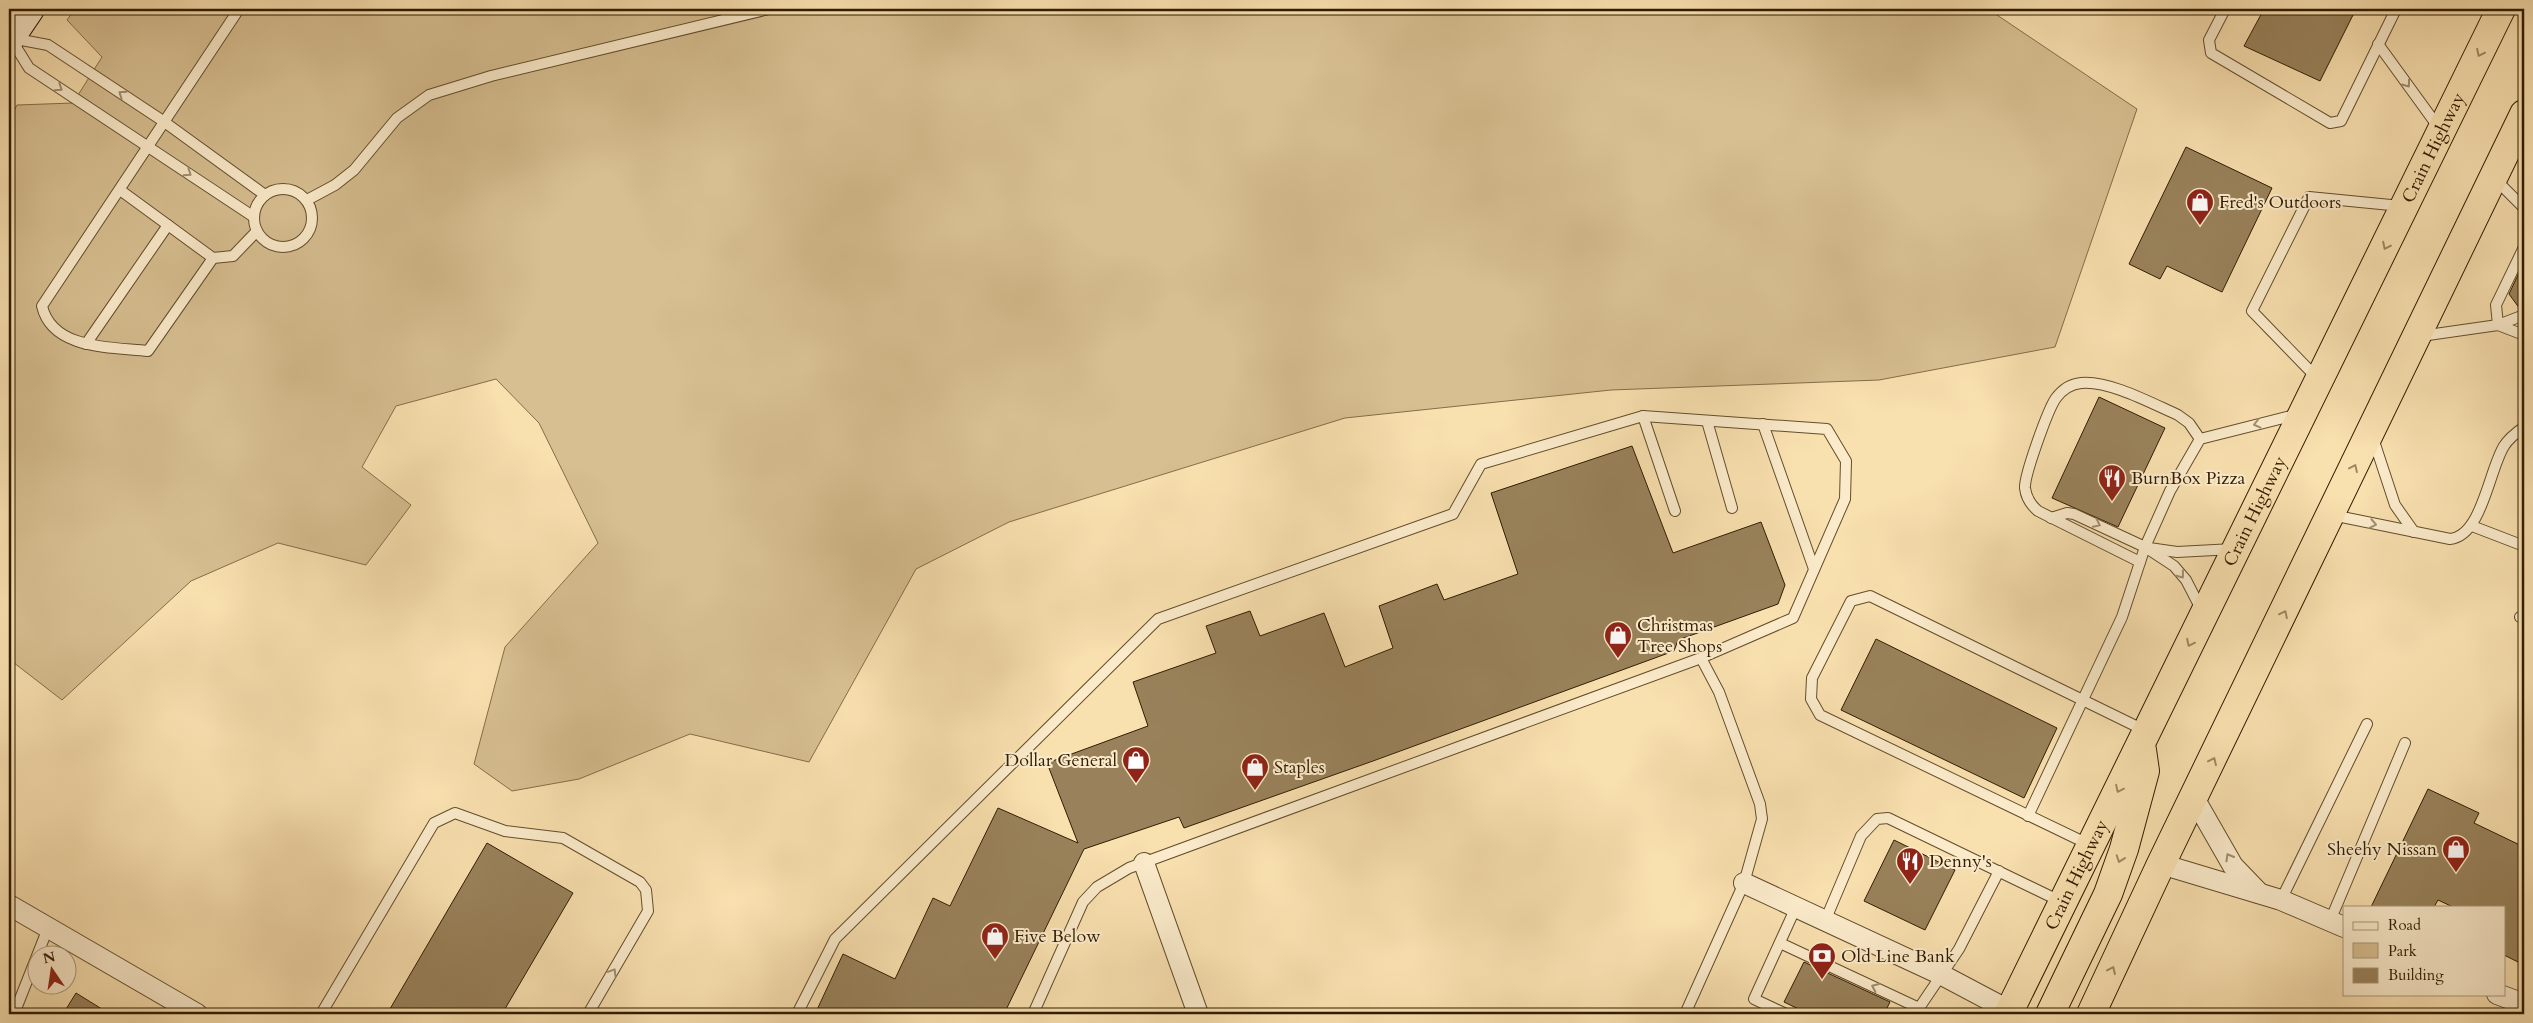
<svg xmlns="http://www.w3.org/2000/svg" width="2533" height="1023" viewBox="0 0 2533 1023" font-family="Cardo,serif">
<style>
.green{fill:#d7bf91;stroke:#846e48}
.building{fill:#99825b;stroke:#311c00}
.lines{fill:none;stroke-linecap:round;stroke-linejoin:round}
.service-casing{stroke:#634d2c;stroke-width:12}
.minor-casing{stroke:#634d2c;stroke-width:22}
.secondary-casing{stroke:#311c00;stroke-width:30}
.trunk-casing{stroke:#311c00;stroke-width:30}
.service{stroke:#fbebcb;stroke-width:10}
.minor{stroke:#fbebcb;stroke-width:20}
.secondary{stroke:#fbebcb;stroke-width:28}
.trunk{stroke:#f9e0af;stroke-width:28}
.oneway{stroke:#9f8860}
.oneway2{stroke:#a08e70}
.labels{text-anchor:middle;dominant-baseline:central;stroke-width:4;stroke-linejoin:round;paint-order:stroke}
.street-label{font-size:18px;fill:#311c00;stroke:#fbebcb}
.poi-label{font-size:18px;fill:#311c00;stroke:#fbebcb;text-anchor:start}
</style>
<rect width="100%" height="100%" fill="#f9e0af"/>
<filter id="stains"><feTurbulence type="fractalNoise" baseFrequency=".004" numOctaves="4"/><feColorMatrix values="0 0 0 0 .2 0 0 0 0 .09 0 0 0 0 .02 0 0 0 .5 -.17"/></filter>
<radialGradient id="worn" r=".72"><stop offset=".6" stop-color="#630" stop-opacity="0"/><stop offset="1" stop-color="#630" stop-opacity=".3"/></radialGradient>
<polygon class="green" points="75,9 1988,9 2137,109 2055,347 1879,380 1611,390 1345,418 1009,522 916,569 809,762 690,734 579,779 512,791 474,764 505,647 598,543 539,423 496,379 396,406 362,467 411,505 366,565 278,543 191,581 62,700 9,659 9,121 17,105 73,103 102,57 67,20"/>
<g class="building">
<polygon points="2264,9 2356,9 2320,81 2244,46"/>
<polygon points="2186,147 2272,188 2222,292 2167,266 2160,279 2129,264"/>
<polygon points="2524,262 2524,308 2520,309 2509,294"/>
<polygon points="2099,397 2165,428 2118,527 2052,498"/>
<polygon points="1632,446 1673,553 1761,522 1785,585 1778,604 1678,640 1674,651 1373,761 1184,828 1179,817 1084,849 1004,1014 815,1014 843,954 895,979 933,898 950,906 998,808 1078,843 1047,763 1148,726 1133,682 1216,653 1206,626 1250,611 1260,636 1324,613 1345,667 1393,648 1379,606 1437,584 1444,600 1518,574 1491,493"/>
<polygon points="1876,639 2057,728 2024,798 1841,710"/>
<polygon points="2428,789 2479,813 2474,823 2524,847 2524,965 2504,955 2504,907 2453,907 2438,900 2434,907 2371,907"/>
<polygon points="1894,840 1955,870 1925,930 1864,901"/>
<polygon points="487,843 573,893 502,1014 387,1014"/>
<polygon points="1804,962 1890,1002 1884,1014 1809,1014 1784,1002"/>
<polygon points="76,993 110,1014 63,1014"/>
</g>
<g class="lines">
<g class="service-casing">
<g id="service">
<polyline points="2225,9 2209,40 2211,53 2330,123 2341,121 2396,9"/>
<polyline points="11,38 48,45 163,121 265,195"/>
<polyline points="11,39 29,68 254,217"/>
<polyline points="2378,44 2439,128"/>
<polyline points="2495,179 2524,208"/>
<circle cx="283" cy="218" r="29"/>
<path d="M120 190 213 258 148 351C112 347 52 350 42 306L239 9"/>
<polyline points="307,200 335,185 354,170 397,118 429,95 491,76 769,9"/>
<polyline points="2524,247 2496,305 2498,325 2524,335"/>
<polyline points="213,258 233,256 257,231"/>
<polyline points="2421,336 2498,325 2524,315"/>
<polyline points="86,344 168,225"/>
<polyline points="2317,378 2252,311 2309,197 2401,206"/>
<polyline points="1643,416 1675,511"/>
<polyline points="1707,421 1732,508"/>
<polyline points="1763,424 1814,569"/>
<polyline points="2373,438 2395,505 2414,532"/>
<path d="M2332 515 2450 539C2482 536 2489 470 2504 446 2509 438 2517 432 2524 427"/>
<polyline points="2051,518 2067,513 2074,514 2145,547 2174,566 2186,580 2202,611"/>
<polyline points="2472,526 2524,546"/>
<polyline points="2149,548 2177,552 2234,549"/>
<path d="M2140 562 2038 511C2031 505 2026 497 2025 488 2024 476 2048 409 2056 398 2062 390 2071 384 2081 383 2109 380 2153 404 2178 415L2189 423 2200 439"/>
<polyline points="2520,617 2524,619"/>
<polyline points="2028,816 2122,617 2145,547 2170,491 2200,439 2299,414"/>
<polyline points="2090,845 1820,715 1811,699 1812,678 1851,601 1870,596 2146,731"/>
<polyline points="2281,900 2367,724"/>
<polyline points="1825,921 1861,836 1877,819 1888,818 2062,902"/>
<polyline points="2330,921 2405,743"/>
<polyline points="1780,943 1919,1008"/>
<polyline points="14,1014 48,928"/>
<polyline points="321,1014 434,823 455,813 505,831 563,838 640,882 646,890 648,911 588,1014"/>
<polyline points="797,1014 835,939 1158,619 1453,514 1481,464 1643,416 1827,429 1846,461 1845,499 1793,618 1701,658"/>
<polyline points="1033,1014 1083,902 1097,887 1129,868 1701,658 1719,692 1760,804 1762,819 1744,883 1685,1014"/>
<polyline points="1786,1014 1754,999 1796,907"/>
<polyline points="1915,1014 1959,949 1999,871"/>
</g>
</g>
<g class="minor-casing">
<g id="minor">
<polyline points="2194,798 2233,866 2259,893"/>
<polyline points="1144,863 1198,1014"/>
<polyline points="2161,864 2281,900 2344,927"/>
<polyline points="1744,883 1942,975 2010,1011"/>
<polyline points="9,905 197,1014"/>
<polyline points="2497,994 2524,1004"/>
</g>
</g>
<g class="secondary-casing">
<polyline id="secondary" points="9,40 30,9"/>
</g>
<g class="trunk-casing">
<g id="trunk">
<path id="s1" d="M2008 1014 2501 9"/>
<polyline points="2050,1014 2108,894 2124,849 2145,771 2142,750"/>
<polyline points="2091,1014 2161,864 2524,114"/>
</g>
</g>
<use href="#service" class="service"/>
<use href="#minor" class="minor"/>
<use href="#secondary" class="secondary"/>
<use href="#trunk" class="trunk"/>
</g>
<defs><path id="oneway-chevron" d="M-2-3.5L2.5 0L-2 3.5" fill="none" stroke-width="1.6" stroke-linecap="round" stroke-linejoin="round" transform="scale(1.25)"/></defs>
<g class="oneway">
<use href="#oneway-chevron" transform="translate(2480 53) rotate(116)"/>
<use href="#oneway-chevron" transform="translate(2386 246) rotate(116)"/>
<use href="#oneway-chevron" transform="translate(2354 468) rotate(-65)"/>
<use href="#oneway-chevron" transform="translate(2284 614) rotate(-64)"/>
<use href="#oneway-chevron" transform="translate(2190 643) rotate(116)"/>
<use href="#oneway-chevron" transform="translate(2213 761) rotate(-65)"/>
<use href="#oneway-chevron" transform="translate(2119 789) rotate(116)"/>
<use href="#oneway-chevron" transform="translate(2120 859) rotate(109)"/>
<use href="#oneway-chevron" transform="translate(2112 970) rotate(-65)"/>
</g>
<g class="oneway2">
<use href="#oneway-chevron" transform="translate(2407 84) rotate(54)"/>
<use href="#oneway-chevron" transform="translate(59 88) rotate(34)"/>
<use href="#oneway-chevron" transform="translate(122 94) rotate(-146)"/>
<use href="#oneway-chevron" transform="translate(188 173) rotate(34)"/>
<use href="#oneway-chevron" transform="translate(2257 424) rotate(166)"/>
<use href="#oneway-chevron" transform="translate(2097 524) rotate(26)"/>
<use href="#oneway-chevron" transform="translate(2373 524) rotate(11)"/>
<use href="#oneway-chevron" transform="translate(2181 575) rotate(52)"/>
<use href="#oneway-chevron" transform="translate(2229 857) rotate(-120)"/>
<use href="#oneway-chevron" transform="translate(613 972) rotate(-59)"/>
<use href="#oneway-chevron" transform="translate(1875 987) rotate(-155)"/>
</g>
<defs>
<g id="shop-pin" transform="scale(1.4375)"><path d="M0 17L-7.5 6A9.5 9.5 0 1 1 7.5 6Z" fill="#8f2418" stroke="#fbebcb"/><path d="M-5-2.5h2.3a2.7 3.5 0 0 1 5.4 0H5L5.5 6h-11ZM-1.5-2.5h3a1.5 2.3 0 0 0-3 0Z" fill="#fff"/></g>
<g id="restaurant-pin" transform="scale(1.4375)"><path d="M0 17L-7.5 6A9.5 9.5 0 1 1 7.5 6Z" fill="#8f2418" stroke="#fbebcb"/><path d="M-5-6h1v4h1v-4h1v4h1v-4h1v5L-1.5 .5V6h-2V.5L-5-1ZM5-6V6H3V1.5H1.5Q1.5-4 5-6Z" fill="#fff"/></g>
<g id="bank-pin" transform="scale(1.4375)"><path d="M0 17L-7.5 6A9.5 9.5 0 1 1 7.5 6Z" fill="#8f2418" stroke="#fbebcb"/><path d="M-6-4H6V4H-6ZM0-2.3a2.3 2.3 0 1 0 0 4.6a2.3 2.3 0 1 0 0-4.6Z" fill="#fff"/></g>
</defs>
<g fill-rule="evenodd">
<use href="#shop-pin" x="2200" y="202"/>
<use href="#restaurant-pin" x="2112" y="478"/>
<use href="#shop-pin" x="1618" y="635"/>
<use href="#shop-pin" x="1136" y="760"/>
<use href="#shop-pin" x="1255" y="767"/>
<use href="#shop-pin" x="2456" y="849"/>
<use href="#restaurant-pin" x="1910" y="861"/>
<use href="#shop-pin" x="995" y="936"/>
<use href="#bank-pin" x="1822" y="956"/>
</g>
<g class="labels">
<g class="street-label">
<text stroke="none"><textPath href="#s1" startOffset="965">Crain Highway</textPath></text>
<text stroke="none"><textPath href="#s1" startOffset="560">Crain Highway</textPath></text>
<text stroke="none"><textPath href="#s1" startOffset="155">Crain Highway</textPath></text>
</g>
<g class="poi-label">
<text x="2219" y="202">Fred's Outdoors</text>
<text x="2131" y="478">BurnBox Pizza</text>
<text x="1637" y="625">Christmas<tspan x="1637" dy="21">Tree Shops</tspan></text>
<text x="1117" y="760" text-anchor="end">Dollar General</text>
<text x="1274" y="767">Staples</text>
<text x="2437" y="849" text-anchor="end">Sheehy Nissan</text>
<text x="1929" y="861">Denny's</text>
<text x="1014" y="936">Five Below</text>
<text x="1841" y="956">Old Line Bank</text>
</g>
</g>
<rect width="2533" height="1023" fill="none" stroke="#f9e0af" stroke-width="30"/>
<rect x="10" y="10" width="2513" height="1003" fill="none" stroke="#311c00" stroke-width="2.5"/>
<rect x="15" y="15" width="2503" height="993" fill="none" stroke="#311c00"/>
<rect x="2343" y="906" width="162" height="90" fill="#fbebcb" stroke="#aa987a"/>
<rect x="2353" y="922" width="25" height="8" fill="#fbebcb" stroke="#aa987a"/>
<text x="2388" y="930" font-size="15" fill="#311c00">Road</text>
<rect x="2353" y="943" width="25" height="15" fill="#d7bf91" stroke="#aa987a"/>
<text x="2388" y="956" font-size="15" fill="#311c00">Park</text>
<rect x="2353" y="968" width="25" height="15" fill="#99825b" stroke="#aa987a"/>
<text x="2388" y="980" font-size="15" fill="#311c00">Building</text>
<g transform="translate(52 970) rotate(347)"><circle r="24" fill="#fbebcb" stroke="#aa987a"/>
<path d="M0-4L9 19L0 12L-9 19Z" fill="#8f2418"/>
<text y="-8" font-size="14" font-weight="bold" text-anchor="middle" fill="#311c00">N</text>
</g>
<rect width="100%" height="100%" filter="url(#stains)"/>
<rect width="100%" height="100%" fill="url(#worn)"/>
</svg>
